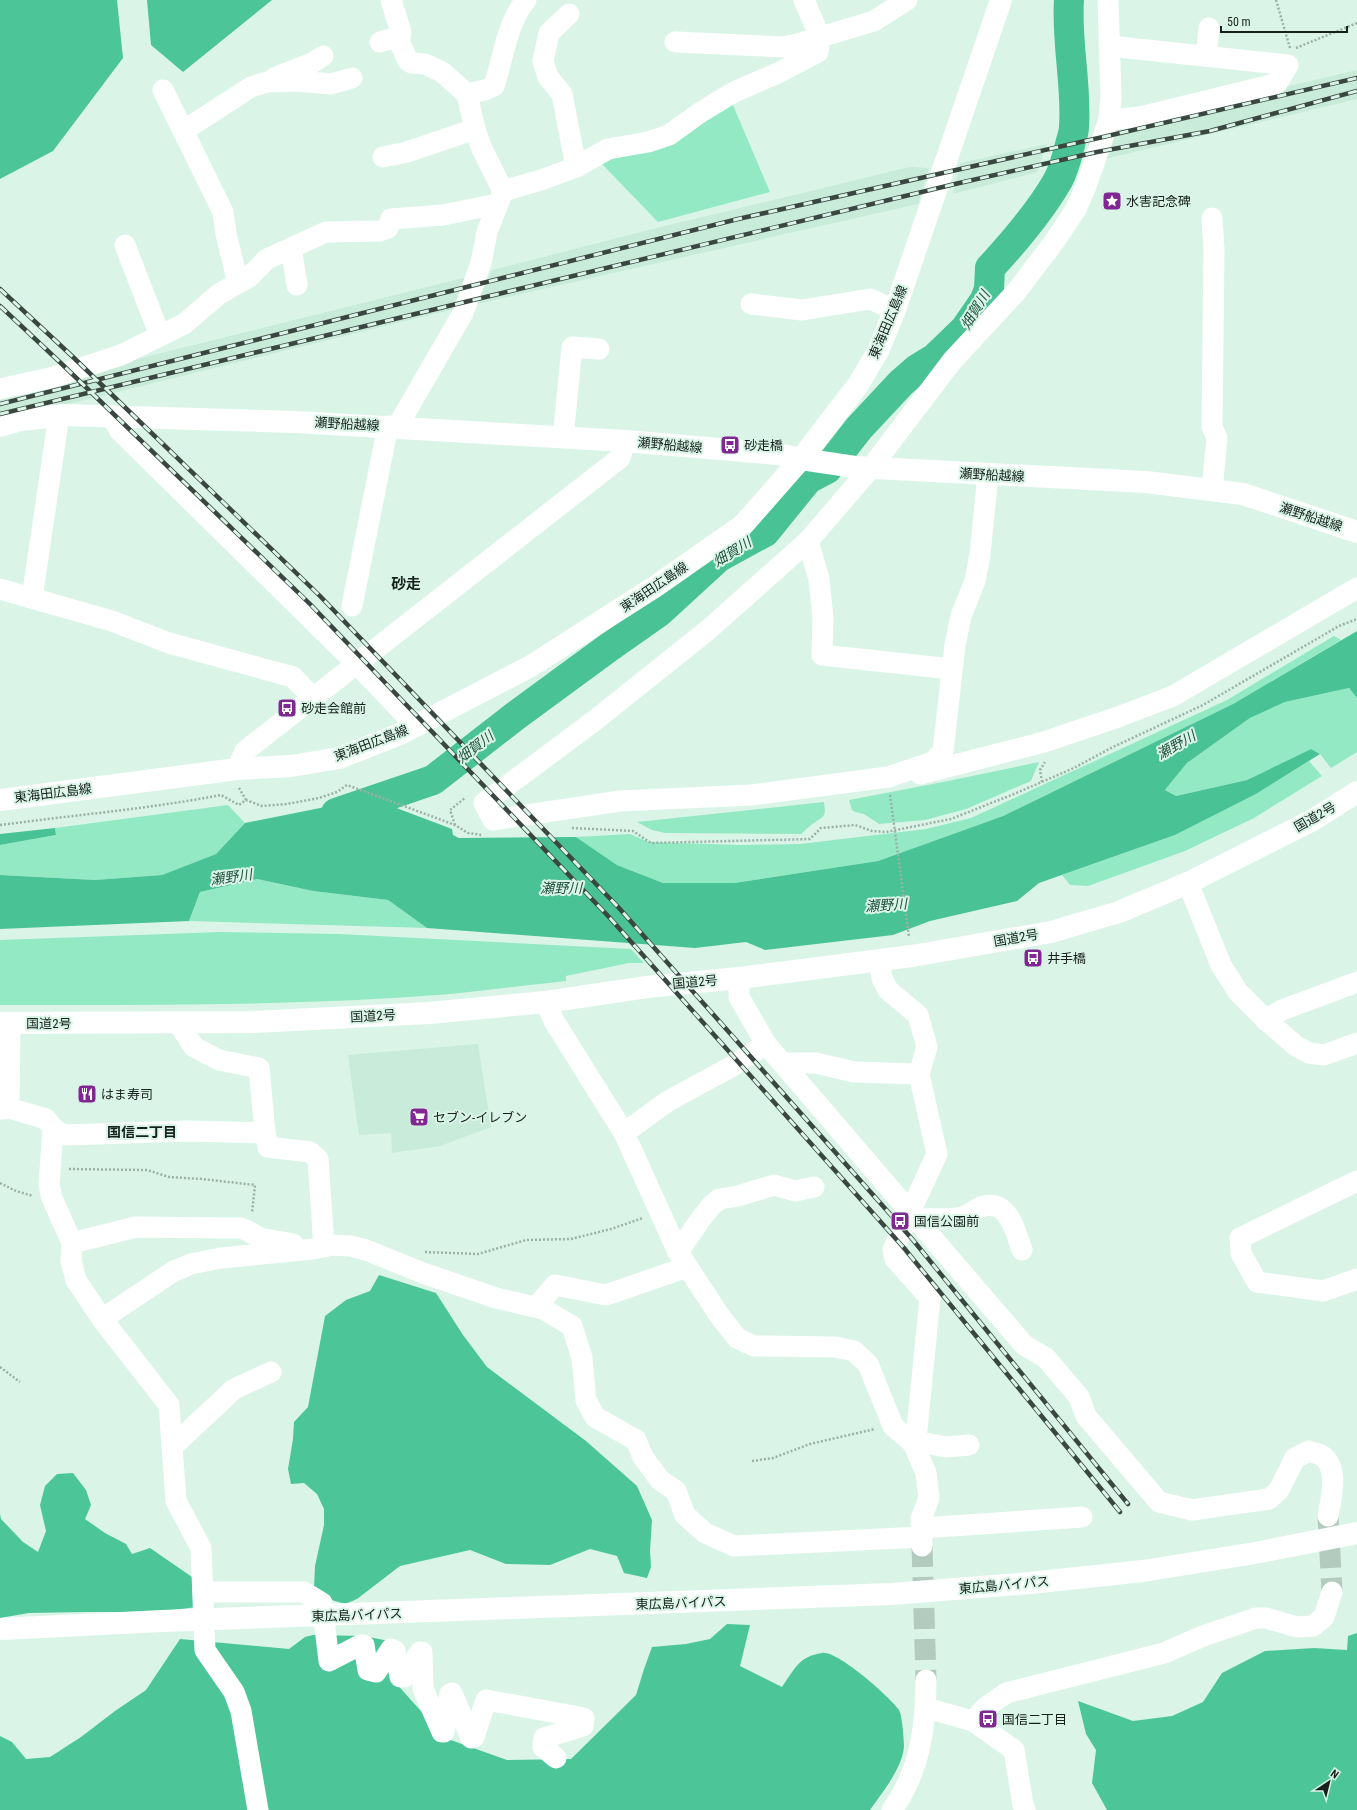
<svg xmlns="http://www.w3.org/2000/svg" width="1357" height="1810" viewBox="0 0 1357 1810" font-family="'Roboto Condensed','Noto Sans JP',sans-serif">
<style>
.built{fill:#c8ebda}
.green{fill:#94e9c5}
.forest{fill:#4cc699}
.water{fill:#49c396}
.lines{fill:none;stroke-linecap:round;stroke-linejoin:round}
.river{stroke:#49c396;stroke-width:30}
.minor-tunnel{stroke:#b3cabf;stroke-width:21;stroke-dasharray:21 10;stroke-linecap:butt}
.path{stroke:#9bb1a6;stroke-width:2.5;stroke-dasharray:2 2;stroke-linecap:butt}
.minor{stroke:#fff;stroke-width:21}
.major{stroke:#fff;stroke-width:22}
.highway{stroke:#fff;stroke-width:22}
.rail-casing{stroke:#3a4741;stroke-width:4.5}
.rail{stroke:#daf5e8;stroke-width:3;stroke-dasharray:9;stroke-linecap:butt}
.labels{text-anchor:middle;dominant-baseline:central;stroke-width:4;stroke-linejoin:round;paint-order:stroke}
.poi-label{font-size:13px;fill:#16201c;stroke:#daf5e8;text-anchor:start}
.street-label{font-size:13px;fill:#16201c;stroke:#daf5e8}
.water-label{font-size:14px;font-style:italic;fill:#20513e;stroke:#daf5e8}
.neighbourhood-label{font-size:14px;font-weight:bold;fill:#16201c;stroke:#daf5e8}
.quarter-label{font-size:15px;font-weight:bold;fill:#16201c;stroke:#daf5e8}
</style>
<rect width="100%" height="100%" fill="#daf5e8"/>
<g class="built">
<polygon points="1357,70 1357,99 1088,163 1097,131"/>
<polygon points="1047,144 1037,172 953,194 960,163"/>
<polygon points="910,167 929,168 918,204 477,304 492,270 665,226"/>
<polygon points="471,276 458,308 0,421 0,393"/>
<polygon points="478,1044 491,1127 440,1146 392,1153 391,1133 359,1135 348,1055"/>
</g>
<g class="green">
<polygon points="733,105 770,192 658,222 601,163 627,154 719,108"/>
<polygon points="1334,636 1341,640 1233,704 1003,816 878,861 734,883 663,883 617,865 576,837 630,834 649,842 741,845 800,844 926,829 971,818 1227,700"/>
<polygon points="1349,688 1357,698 1357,752 1331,768 1320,754 1311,749 1247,780 1176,796 1165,790 1187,763 1250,718 1285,702"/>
<polygon points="1309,761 1322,776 1254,818 1185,851 1088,886 1070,885 1062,875 1175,835 1256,794"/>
<polygon points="1039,762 1031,781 966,809 925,820 879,824 864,814 855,812 852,810 849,800 948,781"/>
<path d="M824 802C826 817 825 815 814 823 809 826 805 831 801 834L665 833 652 830 637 822Z"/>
<polygon points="228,805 245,823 216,854 162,875 95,880 0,875 0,845 56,835 55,828"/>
<polygon points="257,879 313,891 388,900 427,928 189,921 200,892"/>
<path d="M220 932 339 934 631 949 644 963H629L566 976V981C528 985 490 990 451 994 301 1006 150 1005 0 1005V940Z"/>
</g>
<g class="forest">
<polygon points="0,0 117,0 123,58 53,151 0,179"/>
<polygon points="147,0 272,0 183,72 151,45"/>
<polygon points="379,1275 436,1293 463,1335 487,1367 586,1441 637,1486 652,1520 650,1551 651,1567 647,1578 624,1573 617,1556 590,1549 550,1565 506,1564 470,1550 400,1566 357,1599 345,1604 325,1598 314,1588 315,1566 324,1525 324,1509 317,1494 304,1483 291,1484 288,1469 293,1439 294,1422 308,1407 325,1316 346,1300 370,1291"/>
<polygon points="73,1473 86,1490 91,1505 85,1519 105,1533 126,1544 132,1554 150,1548 192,1577 197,1607 157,1612 86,1612 29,1613 0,1618 0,1514 1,1519 23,1542 38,1552 46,1531 40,1505 45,1486 57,1474"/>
<path d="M727 1624 750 1625 740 1666 782 1687C794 1670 799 1656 822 1653 837 1650 890 1697 899 1710 902 1714 904 1740 904 1746 903 1767 882 1793 870 1810H0V1736L12 1742 26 1759 50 1757 81 1737 115 1711 146 1690 180 1639 289 1649 305 1637 313 1635 364 1636 389 1641 394 1681 445 1738 507 1760 571 1759 636 1695 644 1669 652 1647 686 1644 710 1639Z"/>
<polygon points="1357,1633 1357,1810 1107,1810 1092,1783 1096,1750 1086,1734 1078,1701 1133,1721 1172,1716 1203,1702 1222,1673 1265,1651 1314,1648 1347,1650 1348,1636"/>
</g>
<g class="water">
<polygon points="1357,631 1357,698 1349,688 1285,702 1250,718 1187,763 1165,790 1176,796 1247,780 1311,749 1320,754 1256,794 1175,835 1039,883 1017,901 930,921 893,935 765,950 746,942 695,948 427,928 388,900 313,891 257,879 200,892 189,921 0,929 0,875 95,880 162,875 216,854 245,823 370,798 452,829 453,835 459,838 576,837 617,865 663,883 734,883 878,861 1003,816 1233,704"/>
<polygon points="55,828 56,835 0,845 0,834"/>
</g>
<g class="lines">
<path class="river" d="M336 813 433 780 514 717 608 648 659 612 719 557 765 532 808 479 827 469 859 428 901 383 917 369 935 358 965 329 985 300 989 289 990 268C1014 242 1039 213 1057 182 1063 172 1067 157 1070 145 1071 139 1074 133 1074 127 1077 85 1066 42 1069 0"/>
<g class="minor-tunnel">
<polyline points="1328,1516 1332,1592"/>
<polyline points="922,1546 926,1680"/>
</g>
<g class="path">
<polyline points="1276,0 1290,48"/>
<polyline points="1296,48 1357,23"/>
<polyline points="1042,782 1040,770 1045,762"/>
<polyline points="239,788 246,800"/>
<polyline points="890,795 909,937"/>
<path d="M0 825C74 815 148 809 221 795L239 805 246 800 262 806 287 804 319 798 337 792 347 785 455 825 468 833 482 835"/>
<polyline points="455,825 450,810 465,798"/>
<polyline points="572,828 633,831 651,843 810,839 821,828 855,825 872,831 886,832 951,819 1014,794 1074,768 1111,748 1203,705 1339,626 1357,619"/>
<polyline points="69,1169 147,1170 169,1177 202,1179 255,1185 252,1213"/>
<polyline points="0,1183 16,1191 33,1196"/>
<polyline points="425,1252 478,1254 526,1240 571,1239 611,1229 643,1218"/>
<polyline points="0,1367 20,1382"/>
<polyline points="752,1461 773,1458 810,1444 875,1429"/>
</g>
<g class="minor">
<polyline points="391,0 401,32 399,41 408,61 412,63 425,64 442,72 467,94 475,129 482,149 503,191"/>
<polyline points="569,14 549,33 543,61 548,77 562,94 576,167"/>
<polyline points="380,42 400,36"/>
<polyline points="675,42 784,47 797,44 874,21 907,0"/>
<polyline points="1206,56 1209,28"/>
<polyline points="274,78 312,63 323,56"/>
<polyline points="163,90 223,212 226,234 238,283"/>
<path d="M467 94 485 90 494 86C504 56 506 25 526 0"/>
<polyline points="1109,120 1140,117 1275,84 1278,82 1288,65 1109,46"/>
<polyline points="183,131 251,87 267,82 297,81 331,84 352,78"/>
<polyline points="383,157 407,152 475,129"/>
<polyline points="1212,218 1214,249 1212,427 1217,438 1212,490"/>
<polyline points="125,245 160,336"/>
<polyline points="291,248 297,285"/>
<polyline points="751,304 802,310 870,299 895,310"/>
<polyline points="0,389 54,377 121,355 184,324 219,294 249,277 267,259 326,232 380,231 388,228 391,219 443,215 497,204"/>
<polyline points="112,417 120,431 357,664 416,726"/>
<polyline points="397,427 463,313 481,263 487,232 503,191 541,180 576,167 608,149 648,142 669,135 701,112 734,92 780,72 818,52 820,37 804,0"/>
<polyline points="563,437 572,347 599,349"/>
<polyline points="988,474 980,554 975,581 961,616 955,645 943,751 933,762 888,777 751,795 620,801 493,820 484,803 594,721 708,630 808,541 870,469 952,361 1016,292 1054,242 1076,209 1086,186 1109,120 1111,97 1108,0"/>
<polyline points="808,541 819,579 823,619 822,655 951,669"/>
<polyline points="0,589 112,621 169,643 293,677 313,698"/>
<polyline points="32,598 57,429 54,415"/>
<polyline points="352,606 388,426"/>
<polyline points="237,769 245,751 620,458 625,441"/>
<polyline points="920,774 1044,742 1118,717 1173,696 1357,588"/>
<polyline points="1188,883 1221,965 1238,992 1266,1020 1296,1046 1309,1053 1324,1055 1357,1043"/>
<polyline points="879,961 882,978 888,990 918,1015 927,1047 919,1074 937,1154 910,1212 893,1250 895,1259 930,1298 917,1429 913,1443"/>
<path d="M739 978V997L766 1044 1024 1345 1046 1358 1079 1397 1086 1416 1159 1502 1192 1510 1269 1499 1279 1490 1295 1458 1309 1451C1312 1453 1317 1453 1321 1455 1340 1467 1331 1498 1328 1516"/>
<polyline points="546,1002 554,1021 624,1133 678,1252 719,1315 737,1338 754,1346 835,1347 854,1351 868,1364 893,1426 913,1443 926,1473 929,1498 921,1519 922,1546"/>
<polyline points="1266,1020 1282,1010 1357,982"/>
<polyline points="178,1023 194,1047 219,1060 259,1068 265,1133"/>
<polyline points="784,1063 816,1063 854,1072 919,1074"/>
<polyline points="9,1108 10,1023"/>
<polyline points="0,1109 9,1108 46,1119 53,1128 49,1185 52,1198 72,1243 71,1261 76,1280 102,1319 169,1405 176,1501 201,1548 205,1650 234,1692 241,1711 258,1810"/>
<polyline points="53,1128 64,1135 188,1131 265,1133 268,1147 310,1152 318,1159 324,1247"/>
<polyline points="624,1133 668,1101 731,1067 766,1044"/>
<polyline points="1357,1181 1240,1238 1241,1253 1257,1282 1323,1291 1357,1279"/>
<path d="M916 1219C927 1218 952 1220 962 1217 969 1215 976 1208 984 1206 1009 1200 1016 1233 1022 1250"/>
<polyline points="72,1243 136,1227 225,1228 241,1228 248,1231 260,1238 293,1244"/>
<polyline points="678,1252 700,1220 711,1206 719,1199 738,1196 774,1185 795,1191 814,1187"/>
<polyline points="536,1307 555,1285 606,1295 687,1267"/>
<polyline points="102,1319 174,1271 191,1264 221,1258 313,1249 331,1245 351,1246 366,1250 423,1273 496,1298 543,1309 572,1326 582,1358 586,1400 595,1417 636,1440 643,1457 660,1480 676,1491 685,1515 705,1533 734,1546 922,1537"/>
<polyline points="915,1441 946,1447 969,1445"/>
<polyline points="172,1447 234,1389 271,1372"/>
<polyline points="922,1528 1082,1517"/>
<polyline points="203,1592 304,1592 322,1603 329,1661 360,1645 364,1645 368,1670 376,1672 391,1649 395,1651 400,1677 404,1677 420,1652 422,1652 423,1689 442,1732 444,1732 450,1694 452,1693 471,1738 474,1737 486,1700 584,1718 583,1726 544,1738 543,1747 556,1758"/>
<polyline points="926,1708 973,1721 1014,1750 1023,1805 1025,1810"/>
<polyline points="973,1721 985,1708 1006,1693 1164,1653 1203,1636 1256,1618 1266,1618 1297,1627 1313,1626 1324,1617 1332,1592"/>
<path d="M892 1810C920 1771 926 1727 926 1680"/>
</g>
<g class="major">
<polyline points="0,426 21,420 64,415 296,422 625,441 778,454 801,459 855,467 1146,482 1243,494 1357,532"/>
<polyline points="0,800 237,769 291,766 339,758 400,734 531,666 656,586 743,525 801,459 858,385 878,351 895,310 1001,0"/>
</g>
<g class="highway">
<polyline points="0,1023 254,1022 429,1013 546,1002 647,987 739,978 912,956 1051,932 1119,912 1188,883 1313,820 1357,792"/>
<polyline points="0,1629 162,1621 891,1594 1030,1583 1143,1571 1255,1553 1357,1533"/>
</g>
<g class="rail-casing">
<g id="rail">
<polyline points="0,289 73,357 320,596 619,908 913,1240 1128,1504"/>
<polyline points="0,306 65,367 311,605 609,917 904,1248 1120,1512"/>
<polyline points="0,404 738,219 1103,137 1357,78"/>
<polyline points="0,414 955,184 1097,152 1210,131 1357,91"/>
</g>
</g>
<use href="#rail" class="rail"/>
</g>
<defs>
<g id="sight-square" transform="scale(1)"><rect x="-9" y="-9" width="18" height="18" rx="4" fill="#812794" stroke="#daf5e8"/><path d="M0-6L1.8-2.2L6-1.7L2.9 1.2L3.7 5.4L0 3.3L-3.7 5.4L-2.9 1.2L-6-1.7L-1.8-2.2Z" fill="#fff"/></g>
<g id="bus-square" transform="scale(1)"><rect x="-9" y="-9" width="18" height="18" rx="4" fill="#812794" stroke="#daf5e8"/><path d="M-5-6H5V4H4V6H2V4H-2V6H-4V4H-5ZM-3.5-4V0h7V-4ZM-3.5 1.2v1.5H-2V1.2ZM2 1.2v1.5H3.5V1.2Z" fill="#fff"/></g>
<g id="restaurant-square" transform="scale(1)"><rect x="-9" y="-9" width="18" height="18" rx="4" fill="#812794" stroke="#daf5e8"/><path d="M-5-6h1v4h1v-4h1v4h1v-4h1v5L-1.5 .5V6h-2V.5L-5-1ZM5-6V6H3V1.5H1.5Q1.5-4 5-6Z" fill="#fff"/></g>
<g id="supermarket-square" transform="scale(1)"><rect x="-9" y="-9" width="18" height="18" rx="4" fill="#812794" stroke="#daf5e8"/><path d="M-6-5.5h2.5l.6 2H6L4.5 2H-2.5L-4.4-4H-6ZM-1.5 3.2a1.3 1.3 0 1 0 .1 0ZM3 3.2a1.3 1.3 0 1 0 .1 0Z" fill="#fff"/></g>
</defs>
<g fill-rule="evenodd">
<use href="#sight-square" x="1112" y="201"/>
<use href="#bus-square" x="730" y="445"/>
<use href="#bus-square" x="287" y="708"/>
<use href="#bus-square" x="1033" y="958"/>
<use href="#restaurant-square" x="87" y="1094"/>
<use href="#supermarket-square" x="419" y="1117"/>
<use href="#bus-square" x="900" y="1221"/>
<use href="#bus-square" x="988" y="1719"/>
</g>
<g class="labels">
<g class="poi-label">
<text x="1126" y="201">水害記念碑</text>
<text x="744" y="445">砂走橋</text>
<text x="301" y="708">砂走会館前</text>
<text x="1047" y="958">井手橋</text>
<text x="101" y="1094">はま寿司</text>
<text x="433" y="1117">セブン-イレブン</text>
<text x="914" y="1221">国信公園前</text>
<text x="1002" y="1719">国信二丁目</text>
</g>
<g class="street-label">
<text transform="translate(888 322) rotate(-67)">東海田広島線</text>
<text transform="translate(347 424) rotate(3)">瀬野船越線</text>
<text transform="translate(670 445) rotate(5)">瀬野船越線</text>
<text transform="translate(992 475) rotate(3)">瀬野船越線</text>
<text transform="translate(1311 517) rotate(18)">瀬野船越線</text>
<text transform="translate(654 587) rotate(-34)">東海田広島線</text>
<text transform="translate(371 743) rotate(-21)">東海田広島線</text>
<text transform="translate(53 793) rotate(-7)">東海田広島線</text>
<text transform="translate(1315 817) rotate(-30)">国道2号</text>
<text transform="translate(1016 938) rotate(-10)">国道2号</text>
<text transform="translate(695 982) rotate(-5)">国道2号</text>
<text transform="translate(373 1016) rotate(-3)">国道2号</text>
<text x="49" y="1023">国道2号</text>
<text transform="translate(1004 1585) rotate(-5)">東広島バイパス</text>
<text transform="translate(681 1603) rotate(-2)">東広島バイパス</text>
<text transform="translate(357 1615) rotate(-2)">東広島バイパス</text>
</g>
<g class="water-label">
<text transform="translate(975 310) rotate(-59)">畑賀川</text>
<text transform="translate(732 552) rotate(-32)">畑賀川</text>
<text transform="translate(1176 745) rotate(-30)">瀬野川</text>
<text transform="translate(475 747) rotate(-38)">畑賀川</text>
<text transform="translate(231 877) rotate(-8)">瀬野川</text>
<text x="561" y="888">瀬野川</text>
<text transform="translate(886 905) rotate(-4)">瀬野川</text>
</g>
<g class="neighbourhood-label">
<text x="142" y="1132">国信二丁目</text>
</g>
<g class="quarter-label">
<text x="406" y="584">砂走</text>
</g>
</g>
<g transform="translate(1329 1782) rotate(35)" stroke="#daf5e8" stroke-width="3" paint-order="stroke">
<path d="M0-3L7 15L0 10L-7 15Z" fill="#16201c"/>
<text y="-6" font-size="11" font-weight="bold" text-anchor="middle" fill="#16201c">N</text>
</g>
<path d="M1221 26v6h126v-6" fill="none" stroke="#16201c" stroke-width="2"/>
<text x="1227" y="26" font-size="12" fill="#16201c" stroke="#daf5e8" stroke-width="3" paint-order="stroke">50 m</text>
</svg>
